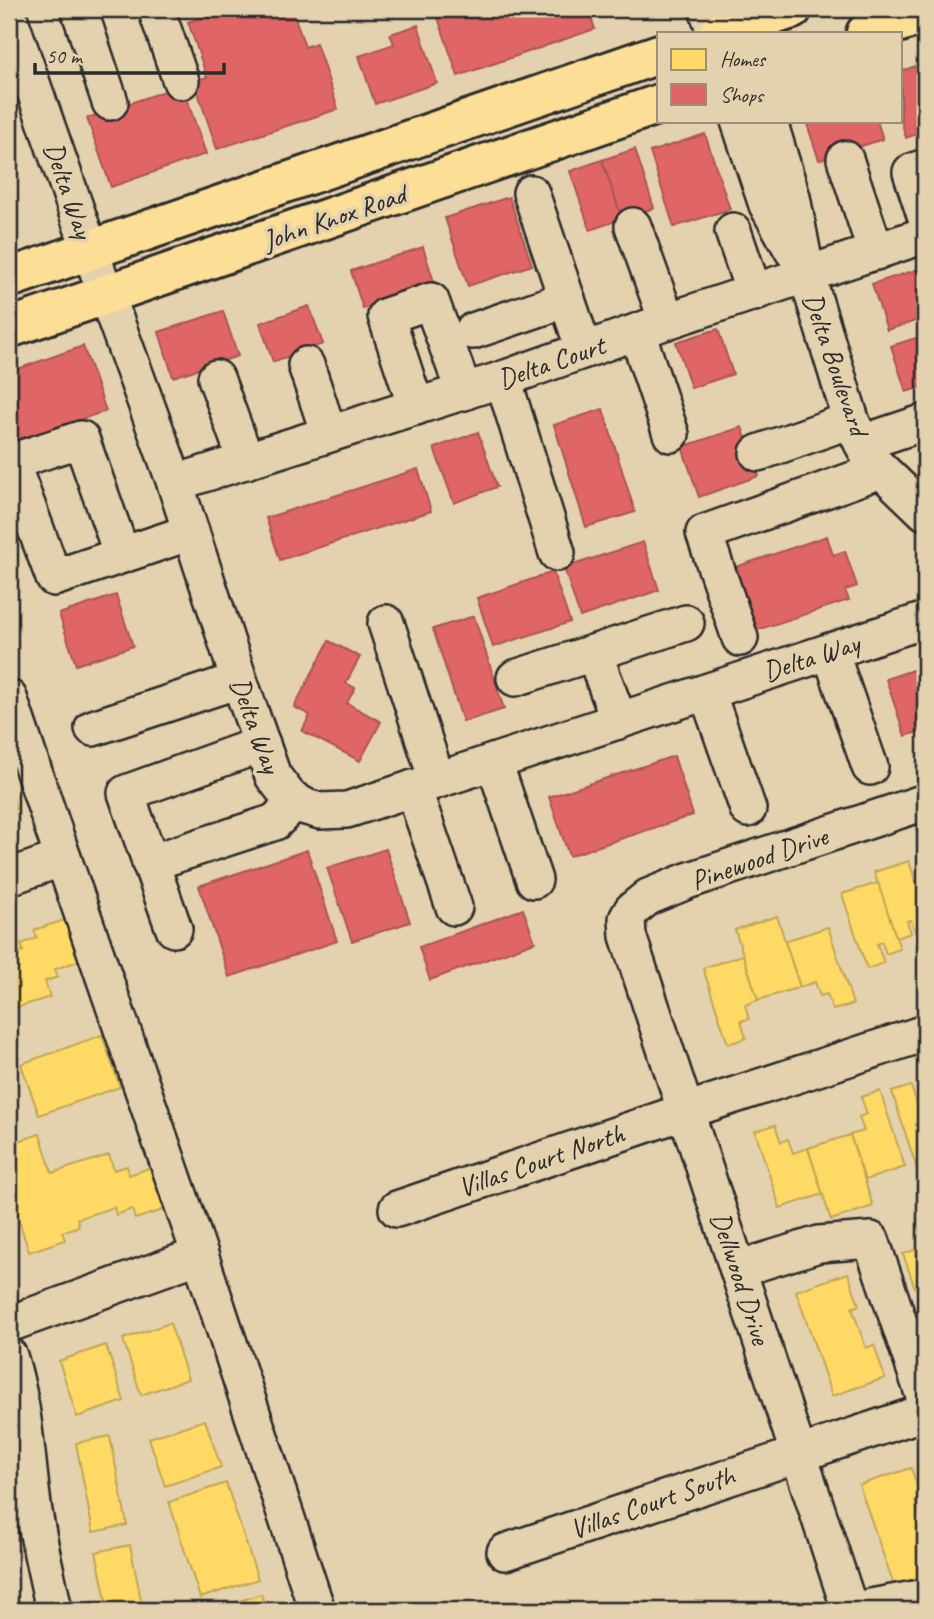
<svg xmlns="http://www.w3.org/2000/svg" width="934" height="1619" viewBox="0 0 934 1619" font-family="Caveat,sans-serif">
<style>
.homes{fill:#ffd966;stroke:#bfa554;stroke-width:2}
.shops{fill:#e06666;stroke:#aa5454;stroke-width:2}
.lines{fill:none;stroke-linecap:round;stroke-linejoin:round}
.minor-casing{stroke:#2b2b2b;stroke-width:40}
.major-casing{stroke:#2b2b2b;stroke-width:44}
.minor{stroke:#e4d2af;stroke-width:35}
.major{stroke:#fdde96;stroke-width:38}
.labels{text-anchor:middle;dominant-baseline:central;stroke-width:7;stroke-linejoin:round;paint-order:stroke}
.street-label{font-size:28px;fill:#2b2b2b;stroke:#e4d2af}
</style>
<rect width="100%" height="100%" fill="#e4d2af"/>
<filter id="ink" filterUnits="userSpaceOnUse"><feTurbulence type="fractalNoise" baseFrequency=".0143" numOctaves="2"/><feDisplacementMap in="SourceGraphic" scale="14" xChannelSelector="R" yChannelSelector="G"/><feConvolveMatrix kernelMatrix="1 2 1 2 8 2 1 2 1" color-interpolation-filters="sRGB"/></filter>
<g filter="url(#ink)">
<g class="homes">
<polygon points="9,787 16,809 9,811"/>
<polygon points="909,861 925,910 925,937 918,940 911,920 907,921 911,933 896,938 874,872"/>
<polygon points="878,883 900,949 886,954 882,942 877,944 884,963 867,969 842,894"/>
<polygon points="777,916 800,987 758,1000 735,930"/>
<polygon points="74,917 87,958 55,969 58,977 45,981 50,997 9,1010 9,956 23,951 21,944 37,938 34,930"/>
<polygon points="828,927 853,1004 833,1010 827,994 820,996 815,982 800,987 785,941"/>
<polygon points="743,955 758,1000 745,1005 749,1019 741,1021 746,1038 728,1044 703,968"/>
<polygon points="102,1035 120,1087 39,1115 21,1064"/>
<polygon points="911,1086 917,1104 925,1102 925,1167 917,1169 892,1092"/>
<polygon points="880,1091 905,1167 865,1180 850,1135 864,1131 859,1117 867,1114 861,1097"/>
<polygon points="775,1125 781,1142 788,1139 793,1153 808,1148 823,1194 780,1208 755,1131"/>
<polygon points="40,1134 52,1173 109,1155 114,1170 127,1166 129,1175 161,1164 175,1206 135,1219 132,1209 116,1215 114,1207 77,1219 79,1226 62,1232 65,1240 29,1252 16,1211 9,1213 9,1144"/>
<polygon points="850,1135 873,1206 831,1220 808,1148"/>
<polygon points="925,1246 925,1305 919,1287 915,1288 903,1254"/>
<polygon points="848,1273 859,1305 852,1308 866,1348 874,1345 885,1378 832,1396 796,1291"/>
<polygon points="925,1322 925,1342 919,1324"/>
<polygon points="170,1323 188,1379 141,1395 123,1339"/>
<polygon points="106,1345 124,1401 77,1417 59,1361"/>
<polygon points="205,1420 221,1467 165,1486 149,1438"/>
<polygon points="110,1436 127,1525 93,1532 76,1443"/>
<polygon points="911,1468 922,1500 915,1502 925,1532 925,1581 896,1591 859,1485"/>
<polygon points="226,1483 258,1579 200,1598 169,1502"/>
<polygon points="130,1545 143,1610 108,1610 96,1552"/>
<polygon points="261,1594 266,1610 212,1610"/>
</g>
<g class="shops">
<polygon points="228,9 292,9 305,47 316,43 338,109 217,149 194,81 207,77 188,22"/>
<polygon points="435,9 588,9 595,29 458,76"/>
<polygon points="418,25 437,83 375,104 359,56 394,44 390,34"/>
<polygon points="925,63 925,131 906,138 901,120 901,71"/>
<polygon points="182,85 206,154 111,187 87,118"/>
<polygon points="806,121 877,121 883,139 819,160"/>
<polygon points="705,134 730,209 674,227 650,152"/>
<polygon points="635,149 654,208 622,219 602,160"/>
<polygon points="602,160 622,219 590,230 570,171"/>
<polygon points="509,197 532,265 468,286 445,218"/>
<polygon points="423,247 435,285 363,309 351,271"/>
<polygon points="925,267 925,318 887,330 872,284"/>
<polygon points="309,306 323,344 273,362 260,323"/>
<polygon points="223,311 238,356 173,377 159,332"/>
<polygon points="718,329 733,374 691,388 676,342"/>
<polygon points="925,335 925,386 906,392 891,346"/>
<polygon points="83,346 106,411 12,443 9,433 9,372"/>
<polygon points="603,409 635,512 586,527 554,425"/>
<polygon points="742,427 759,476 699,497 682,447"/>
<polygon points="478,432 497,487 454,503 434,448"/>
<polygon points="418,469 431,511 280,560 266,518"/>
<polygon points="827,536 833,555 845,551 857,586 845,590 849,600 754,631 733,568"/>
<polygon points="643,542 659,590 580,617 564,568"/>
<polygon points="553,572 570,622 493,647 477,598"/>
<polygon points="116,595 133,646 76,665 59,614"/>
<polygon points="474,616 504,709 463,722 433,629"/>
<polygon points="329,641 360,657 346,683 355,688 347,703 381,722 360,761 302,731 310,715 294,707"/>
<polygon points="925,666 925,730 905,736 886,679"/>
<polygon points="674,756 693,815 569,856 549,797"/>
<polygon points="386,849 410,922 352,941 327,868"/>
<polygon points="307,850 337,941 229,977 199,886"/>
<polygon points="523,909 535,942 430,980 419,947"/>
</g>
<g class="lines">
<g class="minor-casing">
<g id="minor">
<polyline points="79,9 110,102"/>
<polyline points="156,9 181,81"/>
<polyline points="707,9 715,33"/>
<polyline points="9,17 90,250 175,483 239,680 273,776 290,798 306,807 320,811 347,810 925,620"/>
<polyline points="739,121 767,205 793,251"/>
<polyline points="769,121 792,197 807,276 852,423 871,460 925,512"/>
<polyline points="845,159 876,252"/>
<polyline points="925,167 911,172 925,215"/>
<polyline points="531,193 584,350"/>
<polyline points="633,226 667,321"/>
<polyline points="733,231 754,293"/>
<polyline points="473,331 567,299"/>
<polyline points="637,332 671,434"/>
<polyline points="306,365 329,434"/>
<polyline points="216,378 246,461"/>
<polyline points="503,379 557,553"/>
<polyline points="416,407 386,316 431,301 464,392"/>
<polyline points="862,443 925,422"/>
<polyline points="758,453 851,420"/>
<polyline points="175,483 503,379 667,321 925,235"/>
<polyline points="122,555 81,439 11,462 54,578 191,532"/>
<polyline points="386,623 437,780"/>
<polyline points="740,638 704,533 881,470"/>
<polyline points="830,651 870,767"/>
<polyline points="594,653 619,721"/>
<polyline points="515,678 686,623"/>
<polyline points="707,692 748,809"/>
<polyline points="9,698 63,858 9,877"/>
<polyline points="93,728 239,680"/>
<polyline points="494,762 534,880"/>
<polyline points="413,788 454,907"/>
<polyline points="63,858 200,1255 317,1610"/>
<polyline points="150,863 275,822 296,801"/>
<polyline points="174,929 126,793 262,744"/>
<polyline points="397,1209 686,1111 925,1033"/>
<polyline points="738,1269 819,1244 871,1240 925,1399"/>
<polyline points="9,1324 200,1255"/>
<path d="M9 1356C25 1407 26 1453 33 1505 38 1540 47 1575 54 1610"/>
<polyline points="505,1552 925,1412"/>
<polyline points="850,1610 628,936 627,919 632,910 648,897 687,881 925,802"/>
<polyline points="855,1610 925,1597"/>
</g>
</g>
<g class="major-casing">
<g id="major">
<polyline points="719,33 792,9"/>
<polyline points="866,33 925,14"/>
<polyline points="9,278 659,54"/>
<polyline points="9,328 659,104"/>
</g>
</g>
<use href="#minor" class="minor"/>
<use href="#major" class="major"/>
</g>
</g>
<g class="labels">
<g class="street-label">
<text transform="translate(69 190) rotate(71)">Delta Way</text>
<text transform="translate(334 217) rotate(-19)">John Knox Road</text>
<text transform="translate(551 362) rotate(-19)">Delta Court</text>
<text transform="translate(836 364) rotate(71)">Delta Boulevard</text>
<text transform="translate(811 657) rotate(-18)">Delta Way</text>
<text transform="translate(256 725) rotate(70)">Delta Way</text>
<text transform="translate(759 858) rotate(-19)">Pinewood Drive</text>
<text transform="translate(541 1160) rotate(-19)">Villas Court North</text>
<text transform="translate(741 1278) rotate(72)">Dellwood Drive</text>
<text transform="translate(652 1502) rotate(-19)">Villas Court South</text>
</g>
</g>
<rect width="934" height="1619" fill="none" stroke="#e4d2af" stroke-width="35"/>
<rect x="18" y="18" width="899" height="1584" fill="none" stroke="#2b2b2b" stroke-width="2.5" filter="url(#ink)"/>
<rect x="657" y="32" width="245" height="91" fill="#e4d2af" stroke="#9a8f7a" stroke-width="2"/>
<rect x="671" y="49" width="35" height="21" fill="#ffd966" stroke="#9a8f7a" stroke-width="2"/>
<text x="720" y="66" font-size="21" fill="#2b2b2b">Homes</text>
<rect x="671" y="84" width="35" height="21" fill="#e06666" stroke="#9a8f7a" stroke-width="2"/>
<text x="720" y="102" font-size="21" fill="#2b2b2b">Shops</text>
<path d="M35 63v10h189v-10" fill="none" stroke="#2b2b2b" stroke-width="3.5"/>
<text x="46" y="63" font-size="21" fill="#2b2b2b" stroke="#e4d2af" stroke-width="5" paint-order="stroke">50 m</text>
</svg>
